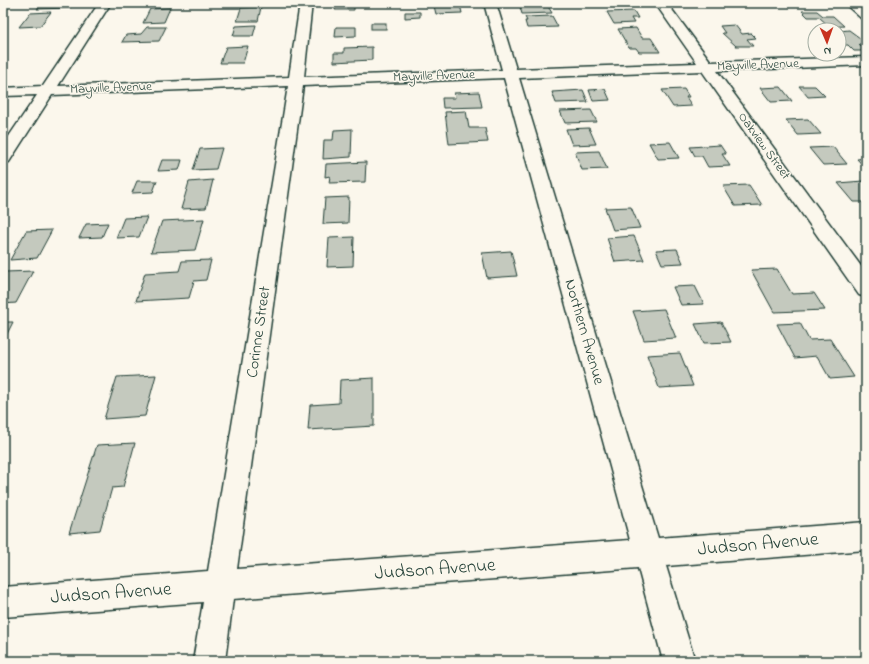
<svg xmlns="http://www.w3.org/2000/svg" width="869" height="664" viewBox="0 0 869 664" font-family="'Indie Flower',sans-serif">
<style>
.building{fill:#c4c9be;stroke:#1f3d34}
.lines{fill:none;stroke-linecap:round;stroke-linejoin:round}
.minor-casing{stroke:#1f3d34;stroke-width:3}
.minor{fill:#fbf7ec;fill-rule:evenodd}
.labels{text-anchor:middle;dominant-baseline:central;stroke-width:3;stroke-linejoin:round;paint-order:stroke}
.far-street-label{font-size:13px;fill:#1f3d34;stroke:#fbf7ec}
.street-label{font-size:16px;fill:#1f3d34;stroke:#fbf7ec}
.near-street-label{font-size:19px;fill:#1f3d34;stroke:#fbf7ec}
</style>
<rect width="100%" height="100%" fill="#fbf7ec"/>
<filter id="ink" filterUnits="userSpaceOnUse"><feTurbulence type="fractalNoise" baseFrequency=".025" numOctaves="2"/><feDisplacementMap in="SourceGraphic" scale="8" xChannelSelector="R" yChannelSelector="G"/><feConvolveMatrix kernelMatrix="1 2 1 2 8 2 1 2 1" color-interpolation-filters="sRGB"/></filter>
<g filter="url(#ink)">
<g class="building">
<polygon points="42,3 73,3 70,8 37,9"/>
<polygon points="336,3 354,3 354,10 335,10"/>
<polygon points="520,3 546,3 552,13 522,14 520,7 522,7"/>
<polygon points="610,3 626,3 628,6 612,7"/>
<polygon points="460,5 462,13 436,14 434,6"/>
<polygon points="261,7 258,21 237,21 241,8"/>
<polygon points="170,8 164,22 143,23 150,9"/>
<polygon points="634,11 638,18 631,18 634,23 614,24 607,12"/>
<polygon points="802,11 817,11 823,16 833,16 844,26 830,27 819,17 808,17"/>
<polygon points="51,12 40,26 19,27 30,13"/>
<polygon points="405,12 420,12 420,17 405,18"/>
<polygon points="552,16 558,27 527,28 525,21 527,21 525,17"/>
<rect x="371" y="23" width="15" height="6"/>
<polygon points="256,25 253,36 233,36 236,26"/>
<polygon points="735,25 742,34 751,33 756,38 747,39 753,46 736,46 722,33 725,33 720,26"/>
<polygon points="147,27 166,27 159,41 122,42 126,35 141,34"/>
<polygon points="336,27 356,27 356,36 335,37"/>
<polygon points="636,28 642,38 651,38 660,52 639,52 636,48 629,48 618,29"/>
<polygon points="849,30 864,41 861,42 864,44 859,44 866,51 854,51 848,45 839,45 839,31"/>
<polygon points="248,46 243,63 220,63 226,47"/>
<polygon points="372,47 372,60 334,62 334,53 344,53 344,48"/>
<polygon points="799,86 815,86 825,96 808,97"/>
<polygon points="781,87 792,101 771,102 760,88"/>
<polygon points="605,89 610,100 593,101 589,90"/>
<polygon points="684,89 689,97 686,97 692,106 673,107 662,90"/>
<polygon points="583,90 588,102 556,103 552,92"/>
<polygon points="479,92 482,107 443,108 442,98 455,98 454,93"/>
<polygon points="591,110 597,122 565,123 560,111"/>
<polygon points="466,111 469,128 485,128 488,142 449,144 445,112"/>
<polygon points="808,119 821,134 798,135 786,120"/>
<polygon points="589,128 596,144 572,145 566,129"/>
<polygon points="352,129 351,157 323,159 324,140 333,140 334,130"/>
<polygon points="670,142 679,158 658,159 649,143"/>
<polygon points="720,145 726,154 722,154 730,166 708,167 702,156 695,156 690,147"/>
<polygon points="833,147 847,164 823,165 809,148"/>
<polygon points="222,148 216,169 193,170 200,149"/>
<polygon points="599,151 607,169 582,170 575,152"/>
<polygon points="866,158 866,169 857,159"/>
<polygon points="162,160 182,160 179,170 158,171"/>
<polygon points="366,162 365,182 329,183 330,176 325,177 326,164"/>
<polygon points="213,180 206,208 181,209 189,182"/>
<polygon points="137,181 157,181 153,192 132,193"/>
<polygon points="863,181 866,185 866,202 854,202 838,183"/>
<polygon points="749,185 762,205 735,206 723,186"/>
<polygon points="349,197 348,223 323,224 325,198"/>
<polygon points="631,207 640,228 613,230 605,208"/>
<polygon points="147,217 139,237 116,238 124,218"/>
<polygon points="204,219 195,250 151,252 162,221"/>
<polygon points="108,223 102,237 79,238 86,224"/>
<polygon points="52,230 37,258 10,260 26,231"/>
<polygon points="634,236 644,260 615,262 607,238"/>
<polygon points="354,237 353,266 327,267 329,238"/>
<polygon points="677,249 683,263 662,264 656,250"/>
<polygon points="511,251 517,276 487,278 482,253"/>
<polygon points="211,260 206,280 194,281 189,298 136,301 145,273 179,271 182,261"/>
<polygon points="777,269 792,294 814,293 825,310 774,312 751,270"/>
<polygon points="33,271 16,303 3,304 3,276 5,272"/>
<polygon points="695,286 704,304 681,305 673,287"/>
<polygon points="664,309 676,338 644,340 633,311"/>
<polygon points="3,322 13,322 3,342"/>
<polygon points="721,322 731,342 704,343 695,324"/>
<polygon points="800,323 809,340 830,339 854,377 830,379 817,356 795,358 777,324"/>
<polygon points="680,353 693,386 659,388 647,355"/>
<polygon points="156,375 145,416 104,419 117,377"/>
<polygon points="374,378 374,426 308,430 310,405 339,403 340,380"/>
<polygon points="135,443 123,487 112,488 100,530 69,533 97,445"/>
</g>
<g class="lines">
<g class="minor-casing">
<g id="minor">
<path d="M99 3H111L58 86 289 77 300 3H312L304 77 502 70 484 3H496L516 69 697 63 655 3H667L711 62 866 57V65L717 71 866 273V297L859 295 702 71 519 78 658 538 866 522V550L666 566 695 661H663L638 568 233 599 225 661H193L203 602 3 617V587L208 571 288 86 52 95 9 162 3 163V145L37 95 3 96V88L43 86ZM504 78 630 540 237 569 303 86Z"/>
<polygon points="844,3 857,3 866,10 866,20 862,19"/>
</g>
</g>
<use href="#minor" class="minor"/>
</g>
</g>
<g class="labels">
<g class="far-street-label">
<text transform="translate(758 65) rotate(-2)">Mayville Avenue</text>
<text transform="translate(434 76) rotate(-2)">Mayville Avenue</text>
<text transform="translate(111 88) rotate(-2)">Mayville Avenue</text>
<text transform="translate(764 146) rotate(54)">Oakview Street</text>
</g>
<g class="street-label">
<text transform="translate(259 332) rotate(-82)">Corinne Street</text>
<text transform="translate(584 332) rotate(74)">Northern Avenue</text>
</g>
<g class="near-street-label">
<text transform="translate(758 545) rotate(-5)">Judson Avenue</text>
<text transform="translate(435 570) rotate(-4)">Judson Avenue</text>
<text transform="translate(111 594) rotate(-4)">Judson Avenue</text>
</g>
</g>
<rect width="869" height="664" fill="none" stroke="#fbf7ec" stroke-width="16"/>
<rect x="8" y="8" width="853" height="648" fill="none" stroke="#1f3d34" stroke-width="1.5" filter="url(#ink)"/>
<g transform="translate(827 42) rotate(178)"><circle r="19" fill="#fbf7ec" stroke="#a3ada2"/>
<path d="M0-3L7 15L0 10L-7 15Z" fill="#c8321e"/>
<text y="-6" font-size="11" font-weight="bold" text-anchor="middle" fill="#1f3d34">N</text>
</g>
</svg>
